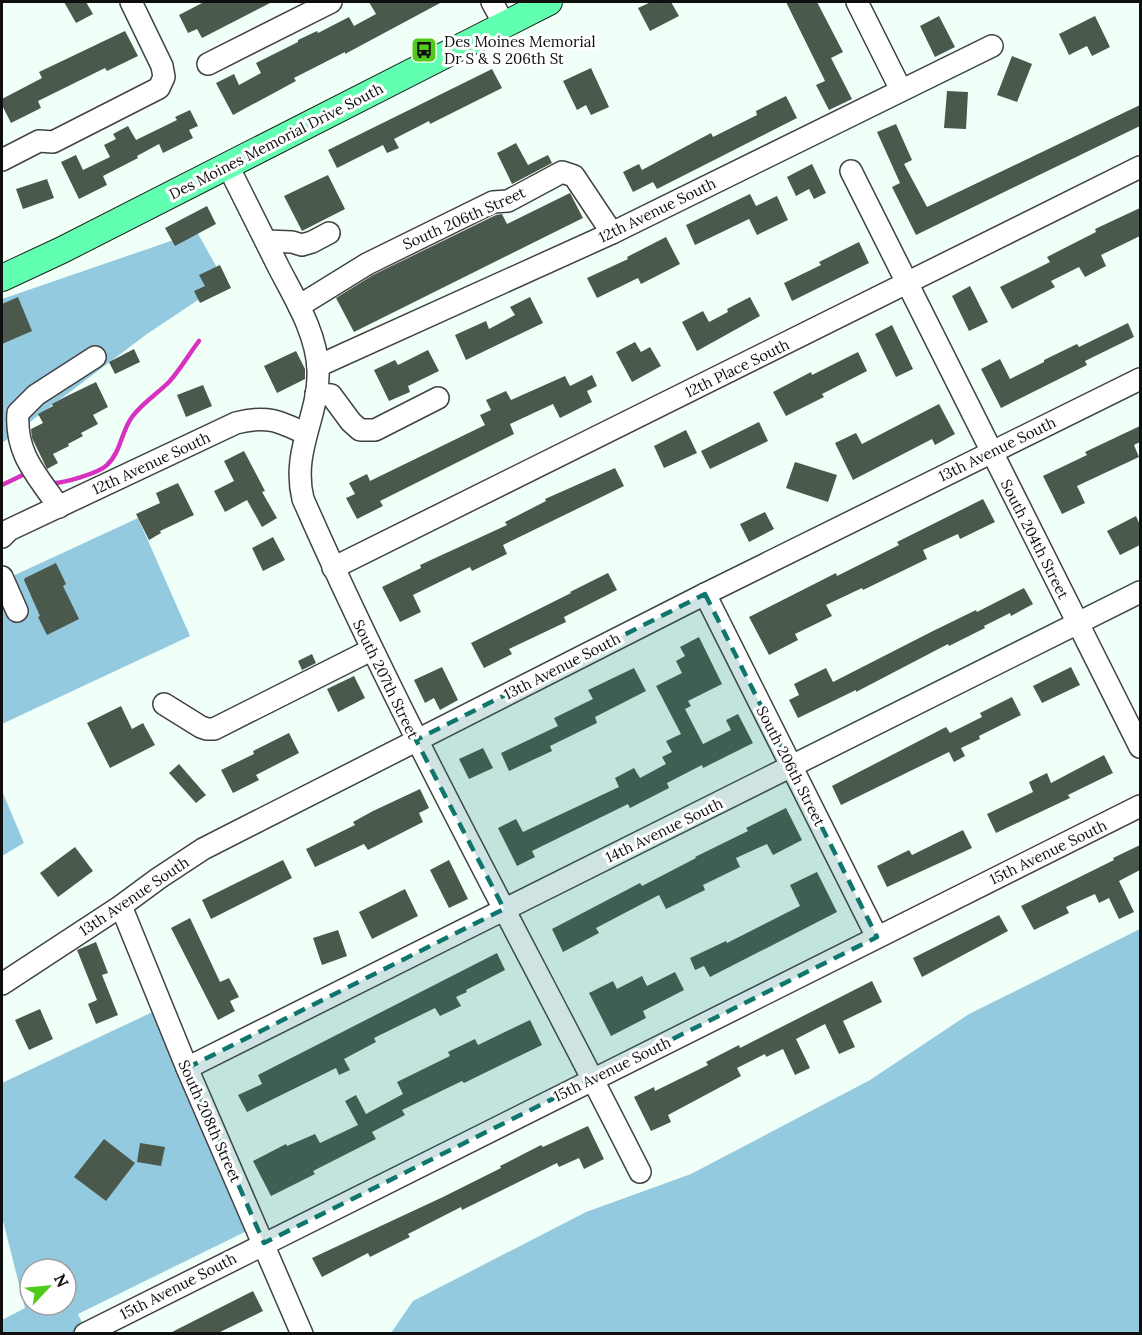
<svg xmlns="http://www.w3.org/2000/svg" width="1142" height="1335" viewBox="0 0 1142 1335" font-family="Lora,serif">
<style>
.forest{fill:#94cae0;fill-rule:evenodd}
.lines{fill:none;stroke-linecap:round;stroke-linejoin:round}
.stream{stroke:#d831c1;stroke-width:4.5}
.building{fill:#4a594c}
.minor-casing{stroke:#424242;stroke-width:24}
.major-casing{stroke:#202020;stroke-width:28}
.minor{stroke:#fff;stroke-width:21}
.major{stroke:#61ffb0;stroke-width:26}
.marked{fill:#0f766e;fill-opacity:0.2;stroke:#0f766e;stroke-width:4.5;stroke-dasharray:12 8;stroke-linejoin:round}
.labels{text-anchor:middle;dominant-baseline:central;stroke-width:6;stroke-linejoin:round;paint-order:stroke}
.poi-label{font-size:15px;fill:#0f0f0f;stroke:#fff;text-anchor:start}
.street-label{font-size:15px;fill:#0f0f0f;stroke:#fff}
</style>
<rect width="100%" height="100%" fill="#f1fff9"/>
<g class="forest">
<polygon points="197,232 225,282 147,334 2,443 2,299"/>
<polygon points="138,518 190,636 2,724 2,581"/>
<polygon points="2,791 24,843 2,856"/>
<polygon points="1140,929 1140,1333 391,1333 413,1301 586,1212 691,1174 870,1080 969,1014"/>
<path d="M161 1008 257 1226 78 1314 87 1333H2V1320L25 1308 2 1217V1083ZM30 1269H66V1305H30Z"/>
</g>
<g class="lines">
<g class="stream">
<path d="M51 483C62 484 99 473 107 465 121 452 121 432 132 417 142 403 157 394 169 382 180 370 189 354 199 341"/>
<polyline points="2,485 27,473"/>
</g>
</g>
<g class="building">
<polygon points="64,2 86,2 93,14 76,23"/>
<polygon points="204,2 272,2 202,38 197,29 188,33 179,15"/>
<polygon points="369,2 442,2 345,54 345,52 294,78 296,81 233,115 216,83 234,74 239,85 261,73 256,63 298,42 298,40 317,31 318,33 349,17 354,26 376,14"/>
<polygon points="651,2 671,2 679,16 650,31 638,8"/>
<polygon points="786,2 817,2 843,52 831,58 852,99 829,110 816,85 825,81"/>
<polygon points="939,16 955,47 935,57 920,26"/>
<polygon points="1095,16 1110,47 1092,56 1087,46 1069,55 1059,34"/>
<polygon points="125,31 138,56 107,71 105,68 38,101 41,108 11,123 2,105 2,99 42,78 39,72"/>
<polygon points="1012,56 1032,64 1017,102 997,95"/>
<polygon points="591,68 609,107 591,115 586,105 577,110 563,81"/>
<polygon points="492,69 502,88 430,124 429,121 394,139 399,148 387,153 383,145 337,168 328,150"/>
<polygon points="947,91 968,92 966,129 944,128"/>
<polygon points="786,96 797,118 657,189 653,182 633,192 623,172 639,164 642,170 711,133 713,137 757,115 756,111"/>
<polygon points="1140,105 1140,126 916,235 892,187 900,183 877,132 896,124 912,160 904,164 927,207"/>
<polygon points="190,110 198,126 189,130 193,138 163,153 159,144 137,156 138,158 103,176 107,185 79,199 61,162 76,155 83,170 110,157 104,145 116,139 113,134 128,126 136,140 177,120 175,117"/>
<polygon points="516,143 528,165 548,155 552,163 512,184 497,153"/>
<polygon points="812,164 826,193 814,199 809,189 796,196 787,177"/>
<polygon points="328,175 345,209 302,231 284,196"/>
<polygon points="47,179 54,198 23,209 16,189"/>
<polygon points="570,193 583,218 354,332 336,298 373,275 496,215 502,214 507,224"/>
<polygon points="750,194 756,206 777,196 788,220 757,235 749,219 695,245 686,225"/>
<polygon points="207,206 216,224 175,246 165,228"/>
<polygon points="1140,208 1140,236 1101,255 1106,266 1085,277 1079,267 1051,281 1055,287 1012,309 1000,287 1050,262 1047,257 1096,232 1095,229"/>
<polygon points="666,237 680,264 641,284 638,278 597,298 587,278 628,259 627,257"/>
<polygon points="859,242 869,263 792,301 784,283 821,265 819,262"/>
<polygon points="220,265 231,288 200,303 194,291 205,286 199,275"/>
<polygon points="970,286 988,322 969,331 952,296"/>
<polygon points="18,297 32,331 2,344 2,304"/>
<polygon points="530,297 543,323 466,360 455,335 486,321 489,329 515,315 510,307"/>
<polygon points="750,297 760,316 697,351 682,322 703,311 709,322 728,312 727,309"/>
<polygon points="1128,323 1134,337 1085,361 1087,365 1001,408 981,369 1000,359 1010,379 1044,362 1044,360 1077,344 1079,347"/>
<polygon points="892,325 913,369 896,377 875,334"/>
<polygon points="635,342 641,352 650,347 661,366 632,382 616,352"/>
<polygon points="134,349 140,362 115,374 109,362"/>
<polygon points="428,350 439,371 408,386 410,392 389,401 374,370 395,360 398,365"/>
<polygon points="296,351 305,369 305,379 277,393 264,366"/>
<polygon points="858,352 867,371 822,394 824,397 786,416 773,392 811,372 812,375"/>
<polygon points="592,375 597,386 587,391 592,402 560,418 553,404 510,424 514,434 380,501 383,506 357,519 346,498 355,494 349,483 367,474 370,481 485,425 480,415 491,410 486,400 506,391 511,400 565,376 570,386"/>
<polygon points="96,382 108,407 93,415 98,424 81,433 83,436 68,444 69,446 53,454 58,463 47,469 32,438 31,429 43,423 38,414 53,406 52,404 67,396"/>
<polygon points="203,385 212,406 186,417 177,395"/>
<polygon points="939,404 955,434 935,445 932,439 853,480 835,443 856,433 862,444"/>
<polygon points="759,422 768,441 710,469 701,451"/>
<polygon points="1140,426 1140,442 1134,445 1139,457 1077,486 1085,503 1062,514 1043,476 1087,455 1085,452"/>
<polygon points="686,430 697,453 664,468 654,446"/>
<polygon points="244,451 265,491 262,492 277,518 262,527 247,500 225,512 214,491 234,481 224,461"/>
<polygon points="795,462 837,475 828,502 786,488"/>
<polygon points="615,468 624,486 503,545 507,554 472,571 470,567 413,595 421,612 400,622 382,587 421,568 420,565 507,525 505,522 546,501 545,499"/>
<polygon points="178,483 194,515 160,531 161,533 149,540 136,514 160,503 156,493"/>
<polygon points="983,499 995,522 960,539 958,534 923,550 927,559 863,590 862,588 826,605 832,616 795,634 798,640 769,655 749,617 836,573 837,576 899,545 897,542"/>
<polygon points="765,512 774,529 749,542 740,524"/>
<polygon points="1136,516 1140,525 1140,545 1120,555 1107,531"/>
<polygon points="273,537 285,560 263,571 252,548"/>
<polygon points="56,563 66,584 63,586 79,619 47,635 38,617 40,616 24,580 25,578"/>
<polygon points="608,573 617,590 564,617 566,622 509,649 512,654 484,668 471,643 571,593 570,592"/>
<polygon points="1024,588 1033,604 1011,616 1010,613 984,626 985,628 949,646 948,644 856,692 856,690 798,718 789,700 799,695 794,684 826,668 833,682 931,632 976,610 977,612"/>
<polygon points="699,637 722,684 688,701 691,706 685,709 703,744 731,730 726,720 738,714 753,743 703,768 702,765 667,783 669,788 630,808 628,804 532,851 535,857 517,866 498,828 516,819 523,832 619,787 615,778 634,768 640,778 666,764 662,757 672,752 666,741 681,734 656,686 682,673 676,661 685,656 680,647"/>
<polygon points="312,654 316,663 302,670 298,661"/>
<polygon points="442,667 458,700 440,710 434,698 425,703 414,680"/>
<polygon points="1071,667 1080,685 1042,703 1033,686"/>
<polygon points="634,668 646,691 595,717 597,723 550,746 552,751 509,771 501,753 558,726 554,718 593,699 588,690"/>
<polygon points="354,676 365,698 338,712 327,689"/>
<polygon points="1012,697 1021,715 979,736 980,739 961,748 965,756 954,762 949,752 841,805 832,786 946,727 950,733 982,717 980,713"/>
<polygon points="121,706 132,729 143,723 155,745 110,768 87,723"/>
<polygon points="289,733 299,753 256,775 259,780 233,793 221,770 254,754 253,751"/>
<polygon points="483,748 493,768 469,779 459,759"/>
<polygon points="1104,755 1113,773 1068,795 1070,798 996,833 987,814 1033,792 1029,782 1047,773 1051,783"/>
<polygon points="179,764 206,795 196,803 169,773"/>
<polygon points="420,789 429,808 419,813 423,822 368,850 364,844 315,867 306,849 355,825 353,822 373,811"/>
<polygon points="786,808 802,840 773,855 767,844 736,858 740,867 703,885 705,890 666,909 659,895 596,928 599,933 563,952 552,929 640,883 642,886 696,858 695,857 748,831 746,828"/>
<polygon points="963,830 972,848 887,887 877,866 909,850 912,855"/>
<polygon points="1140,845 1140,870 1119,881 1134,912 1119,919 1109,898 1099,903 1095,894 1066,907 1069,913 1034,930 1021,906 1114,860 1113,858"/>
<polygon points="75,847 93,871 58,897 40,873"/>
<polygon points="283,860 292,878 211,919 202,900"/>
<polygon points="449,860 468,899 449,908 430,870"/>
<polygon points="817,872 837,912 710,977 704,966 695,970 690,958 726,941 727,943 800,906 790,885"/>
<polygon points="405,889 418,916 372,939 359,912"/>
<polygon points="999,915 1008,931 922,977 913,958"/>
<polygon points="190,918 220,982 229,978 239,997 230,1001 235,1011 218,1020 171,928"/>
<polygon points="338,930 347,956 322,965 313,938"/>
<polygon points="96,942 108,973 102,975 118,1015 96,1024 88,1004 97,1000 77,950"/>
<polygon points="497,953 505,970 466,990 467,992 456,997 461,1006 440,1016 435,1008 374,1038 376,1042 344,1059 350,1070 339,1075 336,1068 247,1112 238,1095 262,1084 258,1075"/>
<polygon points="675,972 684,990 643,1011 646,1018 611,1036 589,993 613,981 617,989 642,976 647,986"/>
<polygon points="872,981 882,1002 843,1021 855,1047 839,1054 825,1024 796,1039 810,1068 795,1075 783,1049 766,1057 765,1054 737,1068 741,1076 668,1115 671,1122 651,1131 634,1097 654,1087 655,1091 708,1065 706,1062 739,1045 740,1048"/>
<polygon points="40,1009 53,1039 29,1050 15,1020"/>
<polygon points="530,1020 542,1045 464,1083 462,1081 402,1110 405,1115 372,1132 376,1139 313,1171 315,1174 271,1196 253,1161 286,1144 287,1146 315,1134 320,1143 358,1125 345,1101 356,1095 366,1114 403,1094 397,1082 450,1056 448,1052 475,1039 478,1045"/>
<polygon points="588,1126 604,1159 584,1169 579,1158 559,1167 557,1163 462,1210 461,1207 408,1234 410,1237 370,1257 368,1253 322,1277 312,1258 443,1197 501,1168 500,1166 541,1145 543,1147"/>
<polygon points="104,1139 135,1163 106,1201 74,1177"/>
<polygon points="140,1143 165,1147 161,1166 137,1162"/>
<polygon points="253,1291 263,1311 216,1334 168,1334"/>
</g>
<g class="lines">
<g class="minor-casing">
<g id="minor">
<polyline points="492,2 504,24"/>
<polyline points="857,2 901,90"/>
<polyline points="208,64 331,2"/>
<polyline points="2,160 39,141 53,142 159,88 164,77 162,66 131,2"/>
<path d="M228 166C245 200 262 234 279 268 295 299 317 334 318 370 320 415 291 450 303 499 404 729 527 948 640 1172"/>
<polyline points="851,171 1140,747"/>
<polyline points="266,241 292,242 302,245 312,242 329,233"/>
<polyline points="299,306 367,264 493,202 508,201 562,172 574,176 612,233"/>
<polyline points="318,366 612,233 992,46"/>
<polyline points="316,394 331,395 351,422 360,430 375,430 438,398"/>
<path d="M59 507C37 475 15 454 18 413L36 395 95 357"/>
<path d="M2 537 9 530 236 423C267 415 279 421 306 434"/>
<polyline points="333,568 1140,167"/>
<polyline points="2,577 17,611"/>
<polyline points="705,594 877,937"/>
<polyline points="164,704 201,727 207,729 214,729 371,650"/>
<polyline points="121,906 187,1068 302,1334"/>
<polyline points="2,984 121,906 159,878 203,849 705,594 1140,379"/>
<polyline points="187,1068 1140,592"/>
<polyline points="85,1334 1140,806"/>
</g>
</g>
<g class="major-casing">
<polyline id="major" points="2,278 62,250 549,2"/>
</g>
<use href="#minor" class="minor"/>
<use href="#major" class="major"/>
</g>
<path class="marked" d="M705 594 877 937 264 1243 187 1068 504 909 416 740Z"/>
<defs>
<g id="bus-square" transform="scale(1.35)"><rect x="-9" y="-9" width="18" height="18" rx="4" fill="#50cb1a" stroke="#fff"/><path d="M-5-6H5V4H4V6H2V4H-2V6H-4V4H-5ZM-3.5-4V0h7V-4ZM-3.5 1.2v1.5H-2V1.2ZM2 1.2v1.5H3.5V1.2Z" fill="#111"/></g>
</defs>
<g fill-rule="evenodd">
<use href="#bus-square" x="424" y="50"/>
</g>
<g class="labels">
<g class="poi-label">
<text x="444" y="41">Des Moines Memorial<tspan x="444" dy="17">Dr S &amp; S 206th St</tspan></text>
</g>
<g class="street-label">
<text transform="translate(276 141) rotate(-27)">Des Moines Memorial Drive South</text>
<text transform="translate(657 210) rotate(-26)">12th Avenue South</text>
<text transform="translate(464 218) rotate(-24)">South 206th Street</text>
<text transform="translate(737 368) rotate(-26)">12th Place South</text>
<text transform="translate(997 449) rotate(-26)">13th Avenue South</text>
<text transform="translate(151 463) rotate(-25)">12th Avenue South</text>
<text transform="translate(1035 539) rotate(63)">South 204th Street</text>
<text transform="translate(562 666) rotate(-27)">13th Avenue South</text>
<text transform="translate(386 679) rotate(64)">South 207th Street</text>
<text transform="translate(791 766) rotate(63)">South 206th Street</text>
<text transform="translate(664 830) rotate(-26)">14th Avenue South</text>
<text transform="translate(1048 852) rotate(-26)">15th Avenue South</text>
<text transform="translate(134 896) rotate(-34)">13th Avenue South</text>
<text transform="translate(612 1069) rotate(-26)">15th Avenue South</text>
<text transform="translate(210 1121) rotate(66)">South 208th Street</text>
<text transform="translate(178 1286) rotate(-27)">15th Avenue South</text>
</g>
</g>
<rect width="1142" height="1335" fill="none" stroke="#0f0f0f" stroke-width="6"/>
<g transform="translate(48 1287) rotate(64)"><circle r="28" fill="#ffffff" stroke="#9f9f9f" stroke-width="1.5"/>
<path d="M0-4.5L10 22L0 15L-10 22Z" fill="#50cb1a"/>
<text y="-9" font-size="16" font-weight="bold" text-anchor="middle" fill="#0f0f0f">N</text>
</g>
</svg>
